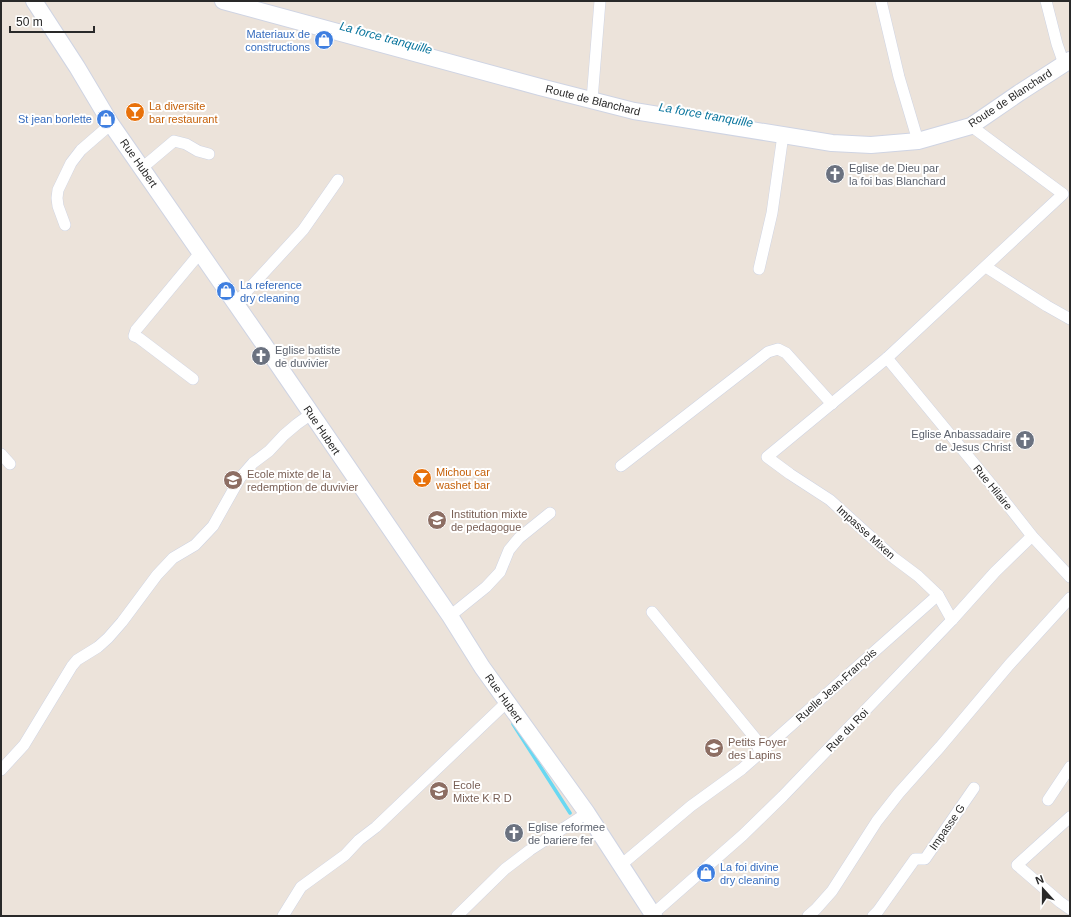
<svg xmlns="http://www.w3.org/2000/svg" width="1071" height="917" viewBox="0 0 1071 917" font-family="Helvetica,sans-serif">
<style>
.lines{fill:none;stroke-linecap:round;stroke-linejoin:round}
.stream{stroke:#69d8f2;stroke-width:3.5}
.street-casing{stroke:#cfd4e3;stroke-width:12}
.secondary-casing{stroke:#cfd4e3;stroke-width:18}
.street{stroke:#fff;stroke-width:11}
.secondary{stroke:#fff;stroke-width:16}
.labels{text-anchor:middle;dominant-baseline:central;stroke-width:4;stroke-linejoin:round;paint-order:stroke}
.shop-label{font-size:11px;fill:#366cbe;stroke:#fff;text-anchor:end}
.street-label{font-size:11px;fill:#292929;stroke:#fff}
.food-label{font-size:11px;fill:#c56008;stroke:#fff;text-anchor:start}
.worship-label{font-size:11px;fill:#5b616d;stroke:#fff;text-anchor:start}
.education-label{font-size:11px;fill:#785e54;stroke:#fff;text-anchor:start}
.water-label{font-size:12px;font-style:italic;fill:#09759d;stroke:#fff}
</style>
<rect width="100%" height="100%" fill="#ece3da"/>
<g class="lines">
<polyline class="stream" points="513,724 570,813"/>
<g class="street-casing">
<g id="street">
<polyline points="881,1 899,77 918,141"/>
<polyline points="1046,1 1057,44 1064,64"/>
<polyline points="592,100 600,1"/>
<polyline points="142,168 174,141 186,144 198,151 209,154"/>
<polyline points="65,225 58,206 57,198 58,190 71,163 81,150 111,124"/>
<polyline points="986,267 1047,306 1070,319"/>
<polyline points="759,269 772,213 783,135"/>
<polyline points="236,303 303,230 338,180"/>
<polyline points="887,358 995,489 1032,536 1070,577"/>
<polyline points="193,379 139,338 134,336 136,330 200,253"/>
<polyline points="1,454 10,464"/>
<polyline points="621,466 768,352 778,349 786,353 832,404"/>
<polyline points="652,612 755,738 760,753"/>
<polyline points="450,616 486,587 500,572 509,550 519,538 550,513"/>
<polyline points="952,620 938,595 918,576 894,558 830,500 790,474 767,457 887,358 1063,194 971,126"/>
<polyline points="1,770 24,745 72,666 77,660 98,647 108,638 122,622 157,575 173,558 195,545 213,526 240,478 253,463 269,451 284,435 297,424 311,414"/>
<polyline points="1048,800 1070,767"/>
<polyline points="1070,817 1017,865 1060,902 1070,909"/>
<polyline points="621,865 691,806 742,769 938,595"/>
<polyline points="653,914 743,835 783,796 952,620 995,572 1032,536"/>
<polyline points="283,916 301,887 345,855 359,840 376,827 507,702"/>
<polyline points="457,916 505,869 530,850 587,813"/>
<polyline points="808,916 816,909 832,891 877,821 899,793 940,747 1009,665 1070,598"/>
<polyline points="873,916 878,911 915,859 925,859 974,788"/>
</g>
</g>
<g class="secondary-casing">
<g id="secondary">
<polyline points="34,1 77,67 111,124 263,343 450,616 482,667 587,813 654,916"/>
<polyline points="223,1 540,87 634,111 832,143 871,145 918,141 971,126 1019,93 1070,60"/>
</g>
</g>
<use href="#street" class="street"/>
<use href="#secondary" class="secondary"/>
</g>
<defs>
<g id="shop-disc" transform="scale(1)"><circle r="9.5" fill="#3f7fe0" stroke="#fff"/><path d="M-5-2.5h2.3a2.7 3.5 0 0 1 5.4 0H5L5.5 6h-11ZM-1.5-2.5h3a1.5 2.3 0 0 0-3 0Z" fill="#fff"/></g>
<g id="bar-disc" transform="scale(1)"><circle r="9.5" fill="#e8710a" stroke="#fff"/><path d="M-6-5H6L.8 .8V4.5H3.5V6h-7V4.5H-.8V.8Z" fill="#fff"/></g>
<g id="church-disc" transform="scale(1)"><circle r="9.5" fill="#6b7280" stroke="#fff"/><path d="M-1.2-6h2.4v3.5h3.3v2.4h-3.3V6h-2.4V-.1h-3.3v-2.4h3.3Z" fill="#fff"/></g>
<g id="school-disc" transform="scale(1)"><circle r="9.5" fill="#8d6e63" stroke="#fff"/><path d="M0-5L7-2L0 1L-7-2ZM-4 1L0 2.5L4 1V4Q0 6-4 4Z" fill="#fff"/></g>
</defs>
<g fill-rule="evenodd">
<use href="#shop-disc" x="324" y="40"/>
<use href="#bar-disc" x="135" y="112"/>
<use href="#shop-disc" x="106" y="119"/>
<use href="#church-disc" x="835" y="174"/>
<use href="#shop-disc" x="226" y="291"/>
<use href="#church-disc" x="261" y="356"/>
<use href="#church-disc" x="1025" y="440"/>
<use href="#bar-disc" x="422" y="478"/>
<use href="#school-disc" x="233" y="480"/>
<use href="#school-disc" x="437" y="520"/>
<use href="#school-disc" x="714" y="748"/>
<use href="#school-disc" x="439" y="791"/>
<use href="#church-disc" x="514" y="833"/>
<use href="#shop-disc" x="706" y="873"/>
</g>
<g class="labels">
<g class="shop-label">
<text x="310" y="34">Materiaux de<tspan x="310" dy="13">constructions</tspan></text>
<text x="92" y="119">St jean borlette</text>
<text x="240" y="285" text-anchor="start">La reference<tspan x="240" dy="13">dry cleaning</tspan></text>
<text x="720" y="867" text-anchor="start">La foi divine<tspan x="720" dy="13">dry cleaning</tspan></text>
</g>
<g class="street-label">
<text transform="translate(1010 98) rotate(-33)">Route de Blanchard</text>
<text transform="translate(593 100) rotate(14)">Route de Blanchard</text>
<text transform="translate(139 163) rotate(55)">Rue Hubert</text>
<text transform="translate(322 430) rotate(56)">Rue Hubert</text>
<text transform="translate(993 487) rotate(51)">Rue Hilaire</text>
<text transform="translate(866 532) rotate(42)">Impasse Mixen</text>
<text transform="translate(836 685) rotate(-42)">Ruelle Jean-François</text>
<text transform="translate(504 698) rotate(55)">Rue Hubert</text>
<text transform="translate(847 730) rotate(-46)">Rue du Roi</text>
<text transform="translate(947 827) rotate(-55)">Impasse G</text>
</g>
<g class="food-label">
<text x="149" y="106">La diversite<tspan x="149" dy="13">bar restaurant</tspan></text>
<text x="436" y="472">Michou car<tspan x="436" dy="13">washet bar</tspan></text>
</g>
<g class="worship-label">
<text x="849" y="168">Eglise de Dieu par<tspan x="849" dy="13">la foi bas Blanchard</tspan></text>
<text x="275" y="350">Eglise batiste<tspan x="275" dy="13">de duvivier</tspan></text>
<text x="1011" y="434" text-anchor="end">Eglise Anbassadaire<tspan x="1011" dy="13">de Jesus Christ</tspan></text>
<text x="528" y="827">Eglise reformee<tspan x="528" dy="13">de bariere fer</tspan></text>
</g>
<g class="education-label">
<text x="247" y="474">Ecole mixte de la<tspan x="247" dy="13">redemption de duvivier</tspan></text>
<text x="451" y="514">Institution mixte<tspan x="451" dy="13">de pedagogue</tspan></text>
<text x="728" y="742">Petits Foyer<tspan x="728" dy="13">des Lapins</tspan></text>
<text x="453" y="785">Ecole<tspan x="453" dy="13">Mixte K R D</tspan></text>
</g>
<g class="water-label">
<text transform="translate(386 38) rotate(15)">La force tranquille</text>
<text transform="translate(706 115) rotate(10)">La force tranquille</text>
</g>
</g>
<rect width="1071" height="917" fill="none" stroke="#292929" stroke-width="4"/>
<g transform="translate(1043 889) rotate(339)" stroke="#ffffff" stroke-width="3" paint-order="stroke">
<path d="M0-3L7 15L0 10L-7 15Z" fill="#292929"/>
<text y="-6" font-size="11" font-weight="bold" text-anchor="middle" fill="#292929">N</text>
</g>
<path d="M10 26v6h84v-6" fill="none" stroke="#292929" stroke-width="2"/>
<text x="16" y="26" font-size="12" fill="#292929" stroke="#ffffff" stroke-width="3" paint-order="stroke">50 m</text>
</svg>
